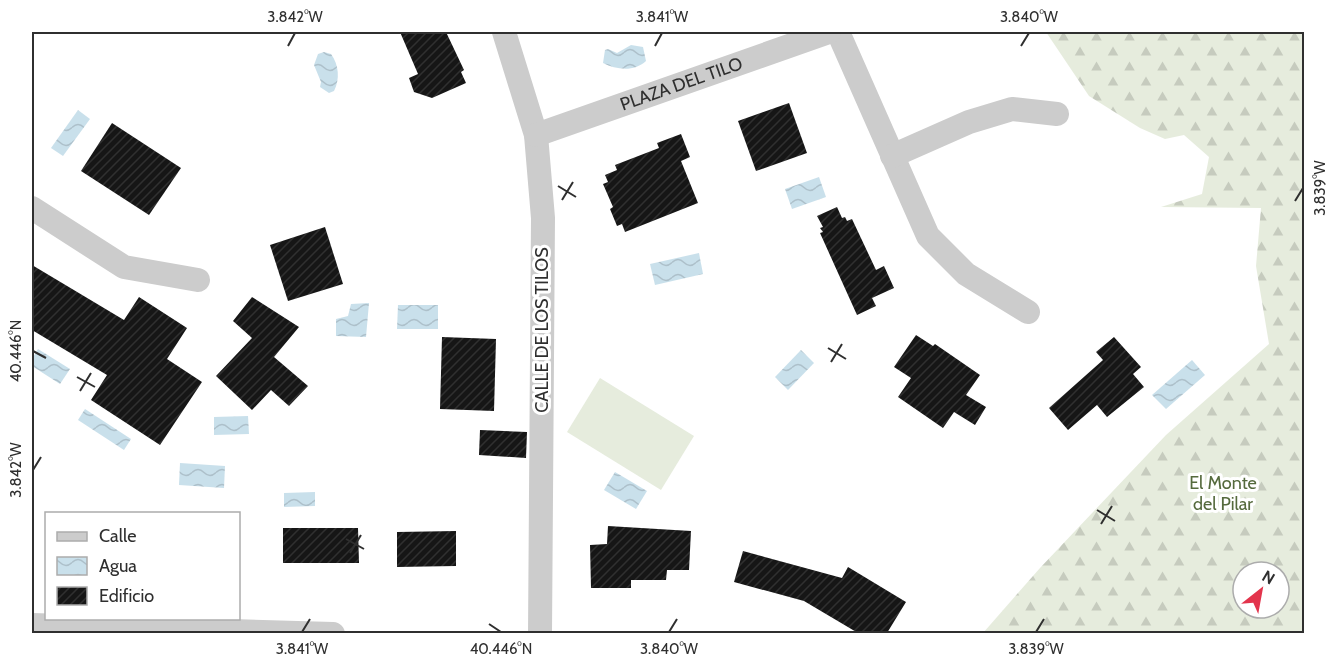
<svg xmlns="http://www.w3.org/2000/svg" width="1336" height="665" viewBox="0 0 1336 665" font-family="Cabin,sans-serif">
<style>
.forest{fill:url(#forest-firs);fill-rule:evenodd}
.pitch{fill:#e6ecdd}
.water{fill:url(#water-waves)}
.building{fill:url(#building-hatch)}
.lines{fill:none;stroke-linecap:round;stroke-linejoin:round}
.minor{stroke:#ccc;stroke-width:24}
.ticks{fill:none;stroke:#2f2f2f;stroke-width:2}
.labels{text-anchor:middle;dominant-baseline:central;stroke-width:6;stroke-linejoin:round;paint-order:stroke}
.street-label{font-size:18px;fill:#2f2f2f;stroke:#fff}
.park-label{font-size:18px;fill:#556a3d;stroke:#fff}
.neatline{fill:none;stroke:#2f2f2f;stroke-width:2}
.ticks-label{font-size:15px;text-anchor:middle;fill:#2f2f2f}
</style>
<defs>
<pattern id="forest-firs" width="22" height="20" patternUnits="userSpaceOnUse" patternTransform="scale(1.5)"><rect width="22" height="20" fill="#e6ecdd"/><path d="M5 1l3.5 6h-7zM16 11l3.5 6h-7z" fill="#c6cbbe"/></pattern>
<pattern id="water-waves" width="16" height="10" patternUnits="userSpaceOnUse" patternTransform="scale(1.5)"><rect width="16" height="10" fill="#c9e0eb"/><path d="M0 5q4-4 8 0t8 0" fill="none" stroke="#adc0ca"/></pattern>
<pattern id="building-hatch" width="6" height="6" patternUnits="userSpaceOnUse" patternTransform="scale(1.5)"><rect width="6" height="6" fill="#161616"/><path d="M-1 1l2-2M0 6l6-6M5 7l2-2" fill="none" stroke="#303030"/></pattern>
</defs>
<rect width="100%" height="100%" fill="#fff"/>
<path class="forest" d="M1046 32H1304V633H983L1040 568 1166 435 1269 344 1256 266 1261 208 1161 207 1202 194 1209 157 1184 135 1165 139 1140 128 1089 96ZM1243 572H1279V608H1243Z"/>
<polygon class="pitch" points="600,378 694,436 661,490 567,432"/>
<g class="water">
<path d="M631 45 643 47 646 61C634 72 617 70 603 63L605 50 608 49 617 53Z"/>
<path d="M324 52 331 54C339 65 340 79 334 91L329 93 320 87 321 82 314 65 318 54Z"/>
<polygon points="78,110 90,119 63,156 51,148"/>
<polygon points="819,177 826,197 792,209 785,189"/>
<polygon points="699,253 703,274 655,285 650,264"/>
<polygon points="369,303 366,337 336,336 336,319 348,316 351,304"/>
<polygon points="398,305 438,305 438,329 397,329"/>
<polygon points="38,349 70,369 60,384 32,366 32,359"/>
<polygon points="801,350 814,363 788,390 775,377"/>
<polygon points="1192,360 1205,375 1166,409 1152,395"/>
<polygon points="85,409 131,439 124,450 78,420"/>
<polygon points="248,416 249,434 214,435 214,417"/>
<polygon points="180,463 225,466 224,488 179,485"/>
<polygon points="615,472 647,491 636,509 604,490"/>
<polygon points="315,492 315,506 284,507 284,493"/>
</g>
<g class="building">
<polygon points="400,32 446,32 464,70 461,72 466,83 432,98 414,92 409,78 418,74"/>
<polygon points="789,103 807,153 756,171 738,121"/>
<polygon points="112,123 181,168 149,215 81,171"/>
<polygon points="681,134 690,157 681,161 698,203 625,232 622,224 617,226 610,209 613,207 603,184 608,182 605,175 617,170 615,165 659,148 657,143"/>
<polygon points="837,207 842,218 845,217 847,221 852,219 876,270 884,266 894,288 872,298 876,306 857,315 820,233 823,232 820,228 823,227 817,216"/>
<polygon points="325,227 343,284 288,301 270,245"/>
<polygon points="32,265 124,320 139,297 187,328 167,359 202,382 160,445 91,400 107,375 32,330"/>
<polygon points="252,297 299,327 274,357 308,386 289,406 271,390 252,410 216,376 252,338 233,321"/>
<polygon points="916,335 933,346 935,344 980,375 966,395 986,407 975,425 954,412 943,428 898,397 911,378 894,367"/>
<polygon points="442,337 496,339 494,411 440,409"/>
<polygon points="1114,337 1141,367 1133,374 1144,387 1107,417 1097,405 1068,430 1049,408 1103,360 1096,352"/>
<polygon points="480,430 527,432 526,458 479,455"/>
<polygon points="608,526 691,531 689,570 667,570 666,580 631,580 631,588 591,588 590,545 607,544"/>
<polygon points="283,528 358,528 359,563 283,563"/>
<polygon points="456,531 456,566 397,567 397,532"/>
<polygon points="743,551 842,578 848,567 906,602 887,633 858,633 804,601 734,582"/>
</g>
<g class="lines">
<g class="minor">
<polyline points="504,32 536,135 543,218 540,634"/>
<polyline points="838,32 928,236 966,274 1028,312"/>
<path id="s1" d="M536 135 829 32"/>
<polyline points="892,156 969,122 1012,109 1057,114"/>
<polyline points="32,208 124,267 198,280"/>
<polyline points="32,625 333,634"/>
</g>
</g>
<path class="ticks" d="M288 46 295 33M655 46 662 33M1021 46 1029 33M558 186 576 197M562 200 573 182M1295 201 1303 188M828 348 846 359M33 351 46 358M831 362 842 344M77 377 95 387M80 391 91 373M33 470 41 457M1097 510 1115 521M1101 524 1112 506M346 539 364 549M350 553 361 535M489 624 501 632M302 632 310 619M669 632 677 619M1036 632 1044 619"/>
<g class="labels">
<g class="street-label">
<text stroke="none"><textPath href="#s1" startOffset="154">PLAZA DEL TILO</textPath></text>
<text transform="translate(542 330) rotate(-90)">CALLE DE LOS TILOS</text>
</g>
<g class="park-label">
<text x="1223" y="483">El Monte<tspan x="1223" dy="21">del Pilar</tspan></text>
</g>
</g>
<rect width="1336" height="665" fill="none" stroke="#ffffff" stroke-width="66"/>
<rect x="45" y="512" width="195" height="108" fill="#ffffff" stroke="#acacac" stroke-width="1.5"/>
<rect x="57" y="532" width="30" height="9" fill="#cccccc" stroke="#acacac" stroke-width="1.5"/>
<text x="99" y="542" font-size="18" fill="#2f2f2f">Calle</text>
<rect x="57" y="557" width="30" height="18" fill="url(#water-waves)" stroke="#acacac" stroke-width="1.5"/>
<text x="99" y="572" font-size="18" fill="#2f2f2f">Agua</text>
<rect x="57" y="587" width="30" height="18" fill="url(#building-hatch)" stroke="#acacac" stroke-width="1.5"/>
<text x="99" y="602" font-size="18" fill="#2f2f2f">Edificio</text>
<g transform="translate(1261 590) rotate(31)"><circle r="28" fill="#ffffff" stroke="#acacac" stroke-width="1.5"/>
<path d="M0-4.5L10 22L0 15L-10 22Z" fill="#e3344c"/>
<text y="-9" font-size="16" font-weight="bold" text-anchor="middle" fill="#2f2f2f">N</text>
</g>
<rect x="33" y="33" width="1270" height="599" class="neatline"/>
<g class="ticks-label">
<text x="295" y="22">3.842°W</text>
<text x="662" y="22">3.841°W</text>
<text x="1029" y="22">3.840°W</text>
<text transform="translate(1320 188) rotate(-90)" y="5">3.839°W</text>
<text transform="translate(16 351) rotate(-90)" y="5">40.446°N</text>
<text transform="translate(16 470) rotate(-90)" y="5">3.842°W</text>
<text x="302" y="654">3.841°W</text>
<text x="501" y="654">40.446°N</text>
<text x="669" y="654">3.840°W</text>
<text x="1036" y="654">3.839°W</text>
</g>
</svg>
